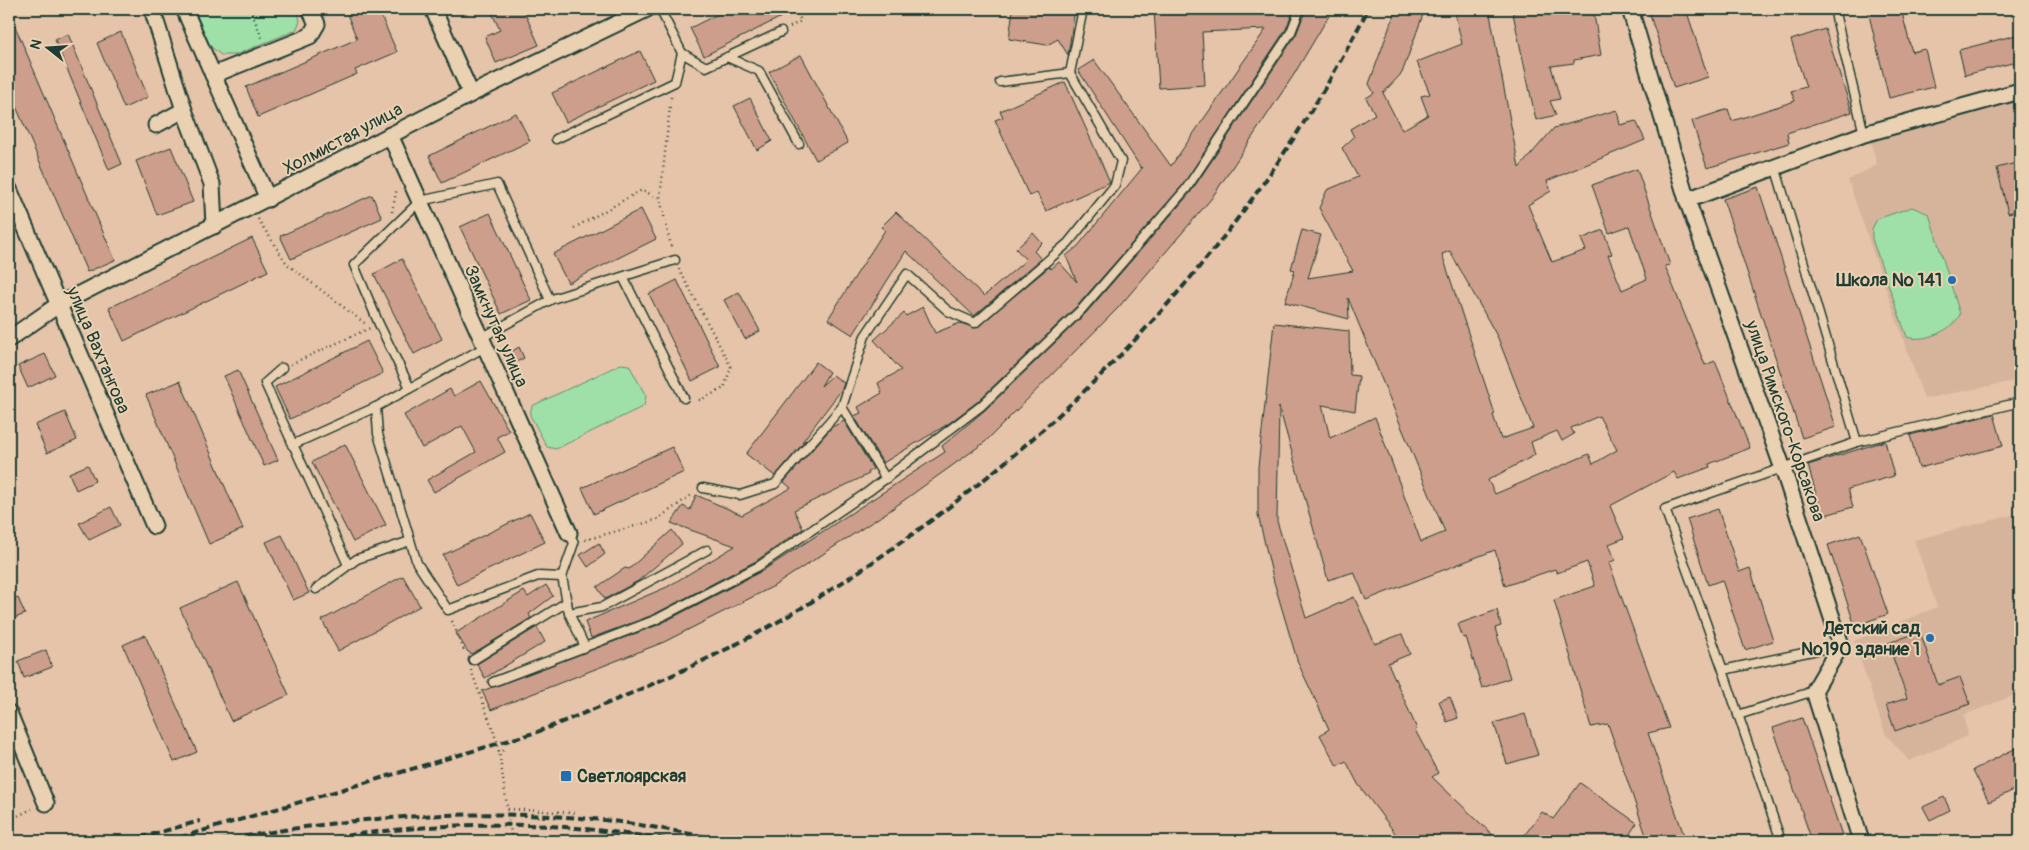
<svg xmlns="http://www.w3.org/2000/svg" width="2029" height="850" viewBox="0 0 2029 850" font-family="Pangolin,sans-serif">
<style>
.built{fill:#d6b49c}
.green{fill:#9fe0a9;stroke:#5f8e6e}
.building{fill:#cd9e8b;stroke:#1f3d34;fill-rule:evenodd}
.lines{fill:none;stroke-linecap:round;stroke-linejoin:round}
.lane-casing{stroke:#1f3d34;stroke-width:11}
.street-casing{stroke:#1f3d34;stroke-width:19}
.path{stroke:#1f3d34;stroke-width:2.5;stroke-dasharray:1 4;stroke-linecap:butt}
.lane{stroke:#ead1b2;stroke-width:8}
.street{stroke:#ead1b2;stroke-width:15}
.rail{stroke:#1f3d34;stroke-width:4;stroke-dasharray:8 4;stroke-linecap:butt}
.poi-dot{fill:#1f6fb2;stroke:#ead1b2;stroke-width:2}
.labels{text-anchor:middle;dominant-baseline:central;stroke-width:4;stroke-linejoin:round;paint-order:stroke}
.street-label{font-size:18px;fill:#1f3d34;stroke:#ead1b2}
.poi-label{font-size:18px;font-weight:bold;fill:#1f3d34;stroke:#ead1b2;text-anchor:end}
</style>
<rect width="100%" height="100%" fill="#e6c4a9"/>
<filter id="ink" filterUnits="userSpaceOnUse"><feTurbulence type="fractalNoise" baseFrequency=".02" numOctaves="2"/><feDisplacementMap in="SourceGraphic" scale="10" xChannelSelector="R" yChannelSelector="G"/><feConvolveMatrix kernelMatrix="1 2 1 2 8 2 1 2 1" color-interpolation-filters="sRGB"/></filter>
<g filter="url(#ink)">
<g class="built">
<polygon points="2020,98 2020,380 1924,399 1848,180 1877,165 1870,139"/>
<polygon points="2012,515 2020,521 2020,693 1964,715 1968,736 1909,761 1885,733 1854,641 1937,607 1914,540"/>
</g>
<g class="green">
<polygon points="198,9 297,9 300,21 296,30 235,55 221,55 210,46 196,13"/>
<path d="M1912 207 1929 214 1960 314C1954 330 1923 343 1907 337L1872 239V229L1877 219Z"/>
<polygon points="621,364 629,365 646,396 644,406 556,449 547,447 530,415 532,406"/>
</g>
<g class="building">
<polygon points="345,9 378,9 397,52 355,70 357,74 258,117 246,87 357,39"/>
<polygon points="490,9 523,9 539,45 496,63 485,37 500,30"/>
<polygon points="728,9 797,9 704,56 690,28"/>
<polygon points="1013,9 1075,9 1068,55 1058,39 1047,45 1009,39"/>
<polygon points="1154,9 1294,9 1286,29 1182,186 1078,305 977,402 948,424 883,463 854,416 861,413 858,407 882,393 878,383 901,370 874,340 904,313 906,316 923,307 935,333 960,323 976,328 1049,267 1051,269 1059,262 1077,282 1066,256 1078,246 1143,167 1141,168 1078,70 1094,60 1171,166 1266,29 1202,32 1205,85 1159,88"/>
<polygon points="1306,9 1333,9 1293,76 1211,199 1118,308 985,442 889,511 774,586 664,642 491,710 482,691 658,625 762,571 945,452 942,446 985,410 1086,313 1190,193 1296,35"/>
<path d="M1396 9H1425L1402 73 1383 93 1402 130 1428 115 1421 96 1430 94 1417 62 1462 44 1454 9H1489L1519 168 1554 128 1617 110 1620 125 1636 121 1645 140 1547 181 1551 191 1528 205 1552 262 1586 250 1581 239 1603 230 1612 254 1608 255 1622 290 1647 279 1629 226 1609 233 1592 185 1637 169 1670 265 1665 266 1705 365 1715 361 1750 448 1709 464 1710 467 1678 479 1674 472 1610 506 1624 538 1609 544 1615 560 1609 563 1669 728 1648 733 1686 841H1648L1608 724 1591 727 1554 600 1595 586 1587 562 1557 573 1555 569 1505 586 1495 550 1366 600 1354 572 1328 580 1279 407 1277 521 1306 618 1354 597 1375 644 1402 634 1410 654 1388 663 1417 729 1415 730 1438 773 1432 777 1499 841H1401L1358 784 1346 761 1337 766 1320 735 1329 729 1298 663 1274 582 1258 515V467L1274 323 1349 331 1350 375 1359 376 1355 411 1322 405 1330 438 1375 417 1421 542 1445 532 1348 298 1349 319 1285 302 1295 270 1291 269 1302 230 1321 235 1308 278 1353 271 1319 208 1327 190 1358 177 1342 148 1354 137 1350 129 1375 114 1366 98 1374 93 1369 84ZM1450 251 1498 338 1533 428 1501 439 1493 415 1495 414 1442 254ZM1599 416 1617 450 1593 464 1589 454 1495 494 1488 480 1535 455 1531 442 1557 431 1562 441 1574 434 1571 428Z"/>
<polygon points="1512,9 1593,9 1601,55 1574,60 1574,63 1551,66 1560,99 1550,101 1556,115 1536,120"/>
<polygon points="1648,9 1686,9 1708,77 1674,88"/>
<polygon points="1878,9 1901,9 1912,52 1925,49 1934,87 1889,98 1868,11"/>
<polygon points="9,12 115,260 87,272 9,90"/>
<polygon points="1825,29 1852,112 1787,133 1789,143 1707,168 1692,121 1728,109 1732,121 1795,101 1791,91 1806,87 1791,40"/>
<polygon points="121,32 148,97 124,108 97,43"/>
<polygon points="68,34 122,164 109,170 55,40"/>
<polygon points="2020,34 2020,61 1965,75 1959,50"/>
<polygon points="640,51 654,80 566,122 552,93"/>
<polygon points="801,55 848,143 816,160 769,72"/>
<polygon points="1065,82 1110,182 1046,211 1037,193 1029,196 995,120 1003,117 1000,111"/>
<polygon points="750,98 772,141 757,150 734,106"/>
<polygon points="516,113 530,141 442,183 429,156"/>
<polygon points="171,147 193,202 157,215 136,161"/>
<polygon points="2020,162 2020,210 2008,213 1997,168"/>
<polygon points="1758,187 1836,427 1802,438 1723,199"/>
<polygon points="372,195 382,218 291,259 280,236"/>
<polygon points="641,209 656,239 568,283 553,254"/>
<polygon points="896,212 984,296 1026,260 1016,249 1033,233 1042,243 1034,251 1041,259 974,316 906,251 853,335 828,319 885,230 881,227"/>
<polygon points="490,213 531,300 501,314 460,227"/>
<polygon points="252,238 268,271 124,341 109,308"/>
<polygon points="402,259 442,339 414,354 374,274"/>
<polygon points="677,280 720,367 692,381 649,294"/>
<polygon points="739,292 760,331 745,339 724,300"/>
<polygon points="367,341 383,373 290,419 275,387"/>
<polygon points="519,347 524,358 511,365 506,355"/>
<polygon points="45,354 55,375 28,388 18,366"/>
<polygon points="816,362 829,372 821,386 833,375 844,383 842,389 802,442 806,440 775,476 746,454"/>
<polygon points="238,370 278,460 264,466 224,376"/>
<polygon points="180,381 243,529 209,544 146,395"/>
<polygon points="481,381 509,431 497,437 505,452 434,492 427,480 476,452 462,426 422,448 404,415 450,389 454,396"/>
<polygon points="65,412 77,440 47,453 35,425"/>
<polygon points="1994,414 2003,446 1919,468 1910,435"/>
<polygon points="844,421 873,469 868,472 869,474 794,510 803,529 756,561 653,615 591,638 585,622 667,587 735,546 671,523 683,506 690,510 696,495 742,515 791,488 784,482 832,427"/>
<polygon points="1885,441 1894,476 1848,489 1853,507 1822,516 1808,465"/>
<polygon points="345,444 386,525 353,542 312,462"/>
<polygon points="672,447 684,472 594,514 582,488"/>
<polygon points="88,465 95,481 76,490 69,473"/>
<polygon points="111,507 120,525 89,540 79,523"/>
<polygon points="1718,509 1739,572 1750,568 1773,641 1745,650 1722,580 1708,585 1687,519"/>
<polygon points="530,513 545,542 457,585 443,555"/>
<polygon points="672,530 682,544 638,581 605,599 597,587 625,568 629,569"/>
<polygon points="1860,534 1888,614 1855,626 1828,545"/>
<polygon points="282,535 309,593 293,600 266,542"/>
<polygon points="599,543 605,554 588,567 580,555"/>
<polygon points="403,576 420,606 338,651 322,620"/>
<polygon points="238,582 289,695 231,721 180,608"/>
<polygon points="546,585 553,596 529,614 531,618 472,654 468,652 456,633 524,591 528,597"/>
<polygon points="18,598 25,614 9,620 9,601"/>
<polygon points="1497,610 1501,626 1495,628 1510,678 1482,688 1466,637 1463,638 1458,624"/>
<polygon points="537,627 545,642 485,678 477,664"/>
<polygon points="1920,632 1938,685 1960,677 1970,704 1895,731 1886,705 1907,698 1888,643"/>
<polygon points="145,635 197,752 174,762 123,645"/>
<polygon points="46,650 52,667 24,678 18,661"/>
<polygon points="1450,697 1458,718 1447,722 1439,701"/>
<polygon points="1525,714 1538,755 1507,764 1494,723"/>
<polygon points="1802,718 1844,841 1812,841 1773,728"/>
<polygon points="2020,746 2020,787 1989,802 1973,770"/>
<polygon points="1580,783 1637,823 1625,841 1520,841 1542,812 1553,819"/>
<polygon points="1944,797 1950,810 1930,820 1923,807"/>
</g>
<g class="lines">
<g class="lane-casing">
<g id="lane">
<polyline points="660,9 682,53"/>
<polyline points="1834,9 1864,134"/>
<polyline points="727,57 759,71 799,144"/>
<polyline points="1070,73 1083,9"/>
<polyline points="556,139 675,82 682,53 706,67 781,32"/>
<polyline points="1775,166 1857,442"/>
<polyline points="623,277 684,398"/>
<polyline points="481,338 552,299 675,260"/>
<polyline points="282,368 265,383 348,565"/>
<polyline points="410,388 379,324 354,265 420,201 497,184 550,300"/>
<polyline points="376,407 378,434 417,563 448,610 538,576 562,577"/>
<polyline points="292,445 376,407 485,347"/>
<polyline points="886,479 842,407 865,336 907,274 948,311 975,323 1068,243 1115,185 1121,161 1070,73 1000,82"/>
<polyline points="703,488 740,495 775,484 842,407"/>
<polyline points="569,533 574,543 562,577 569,613 585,647 655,620 759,566 869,491 981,406 1082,309 1186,189 1291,32 1300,9"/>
<polyline points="316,589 357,559 410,541"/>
<polyline points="569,613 602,607 707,550"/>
<polyline points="1841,645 1723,670 1665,509 1857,442 2020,402"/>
<polyline points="473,660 567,602"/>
<polyline points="1723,670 1781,841"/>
<polyline points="493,682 585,647"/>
<polyline points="1738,715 1814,691"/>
</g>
</g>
<g class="street-casing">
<g id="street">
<polyline points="152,9 184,110 156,125"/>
<polyline points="184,9 268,199"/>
<polyline points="433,9 471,94"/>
<polyline points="1630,9 1687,200 1782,466 1841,645 1814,691 1861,841"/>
<polyline points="213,75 310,36 317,24 310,9"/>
<polyline points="184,110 212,184 214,226"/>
<polyline points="390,135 569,533"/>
<polyline points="9,189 154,526"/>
<polyline points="1687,200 1864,134 2020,91"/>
<polyline points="9,339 58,305 471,94 647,9"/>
<polyline points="9,713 46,803"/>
</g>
</g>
<g class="path">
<polyline points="250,9 263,40"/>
<polyline points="790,27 801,21 796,9"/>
<polyline points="671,97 660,199 672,250"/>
<polyline points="392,212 397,188"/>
<polyline points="258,219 287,264 367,325"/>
<polyline points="574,228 642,190 660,199"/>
<polyline points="679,269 731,367 724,388 700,400 695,399"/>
<polyline points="291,364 370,328"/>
<polyline points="585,540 656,520 693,494"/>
<polyline points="452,621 465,653"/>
<polyline points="471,670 498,744 512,841"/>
<polyline points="498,752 507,749"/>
<polyline points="508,809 576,813"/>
<polyline points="9,820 32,809"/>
</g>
<use href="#lane" class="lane"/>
<use href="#street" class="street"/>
<g class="rail">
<polyline points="128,841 200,821"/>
<path d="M168 841 537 732C630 695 723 656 808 604 1046 457 1242 259 1368 9"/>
<path d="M220 841C346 817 466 808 593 819 638 823 684 833 728 841"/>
<path d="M311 841C403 826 502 819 595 830 623 833 651 837 678 841"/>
</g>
</g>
</g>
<g class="poi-dot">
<circle cx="1952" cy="280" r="5"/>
<circle cx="1930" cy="638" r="5"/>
<rect x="560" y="770" width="12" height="12" rx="2.5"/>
</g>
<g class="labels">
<g class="street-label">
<text transform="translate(343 139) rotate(-28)">Холмистая улица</text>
<text transform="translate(496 326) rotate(66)">Замкнутая улица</text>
<text transform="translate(98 350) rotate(67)">улица Вахтангова</text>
<text transform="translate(1785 421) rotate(71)">улица Римского-Корсакова</text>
</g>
<g class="poi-label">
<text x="1942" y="280">Школа № 141</text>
<text x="1920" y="628">Детский сад<tspan x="1920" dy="21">№190 здание 1</tspan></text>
<text x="577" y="776" text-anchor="start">Светлоярская</text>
</g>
</g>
<rect width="2029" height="850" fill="none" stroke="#ead1b2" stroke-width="30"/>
<rect x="15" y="15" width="1999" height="820" fill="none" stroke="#1f3d34" stroke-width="2" filter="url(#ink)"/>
<g transform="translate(48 48) rotate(287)" stroke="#ead1b2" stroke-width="4" paint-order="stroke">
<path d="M0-4L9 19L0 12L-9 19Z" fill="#1f3d34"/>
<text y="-8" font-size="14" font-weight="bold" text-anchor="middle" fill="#1f3d34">N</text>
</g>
</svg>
